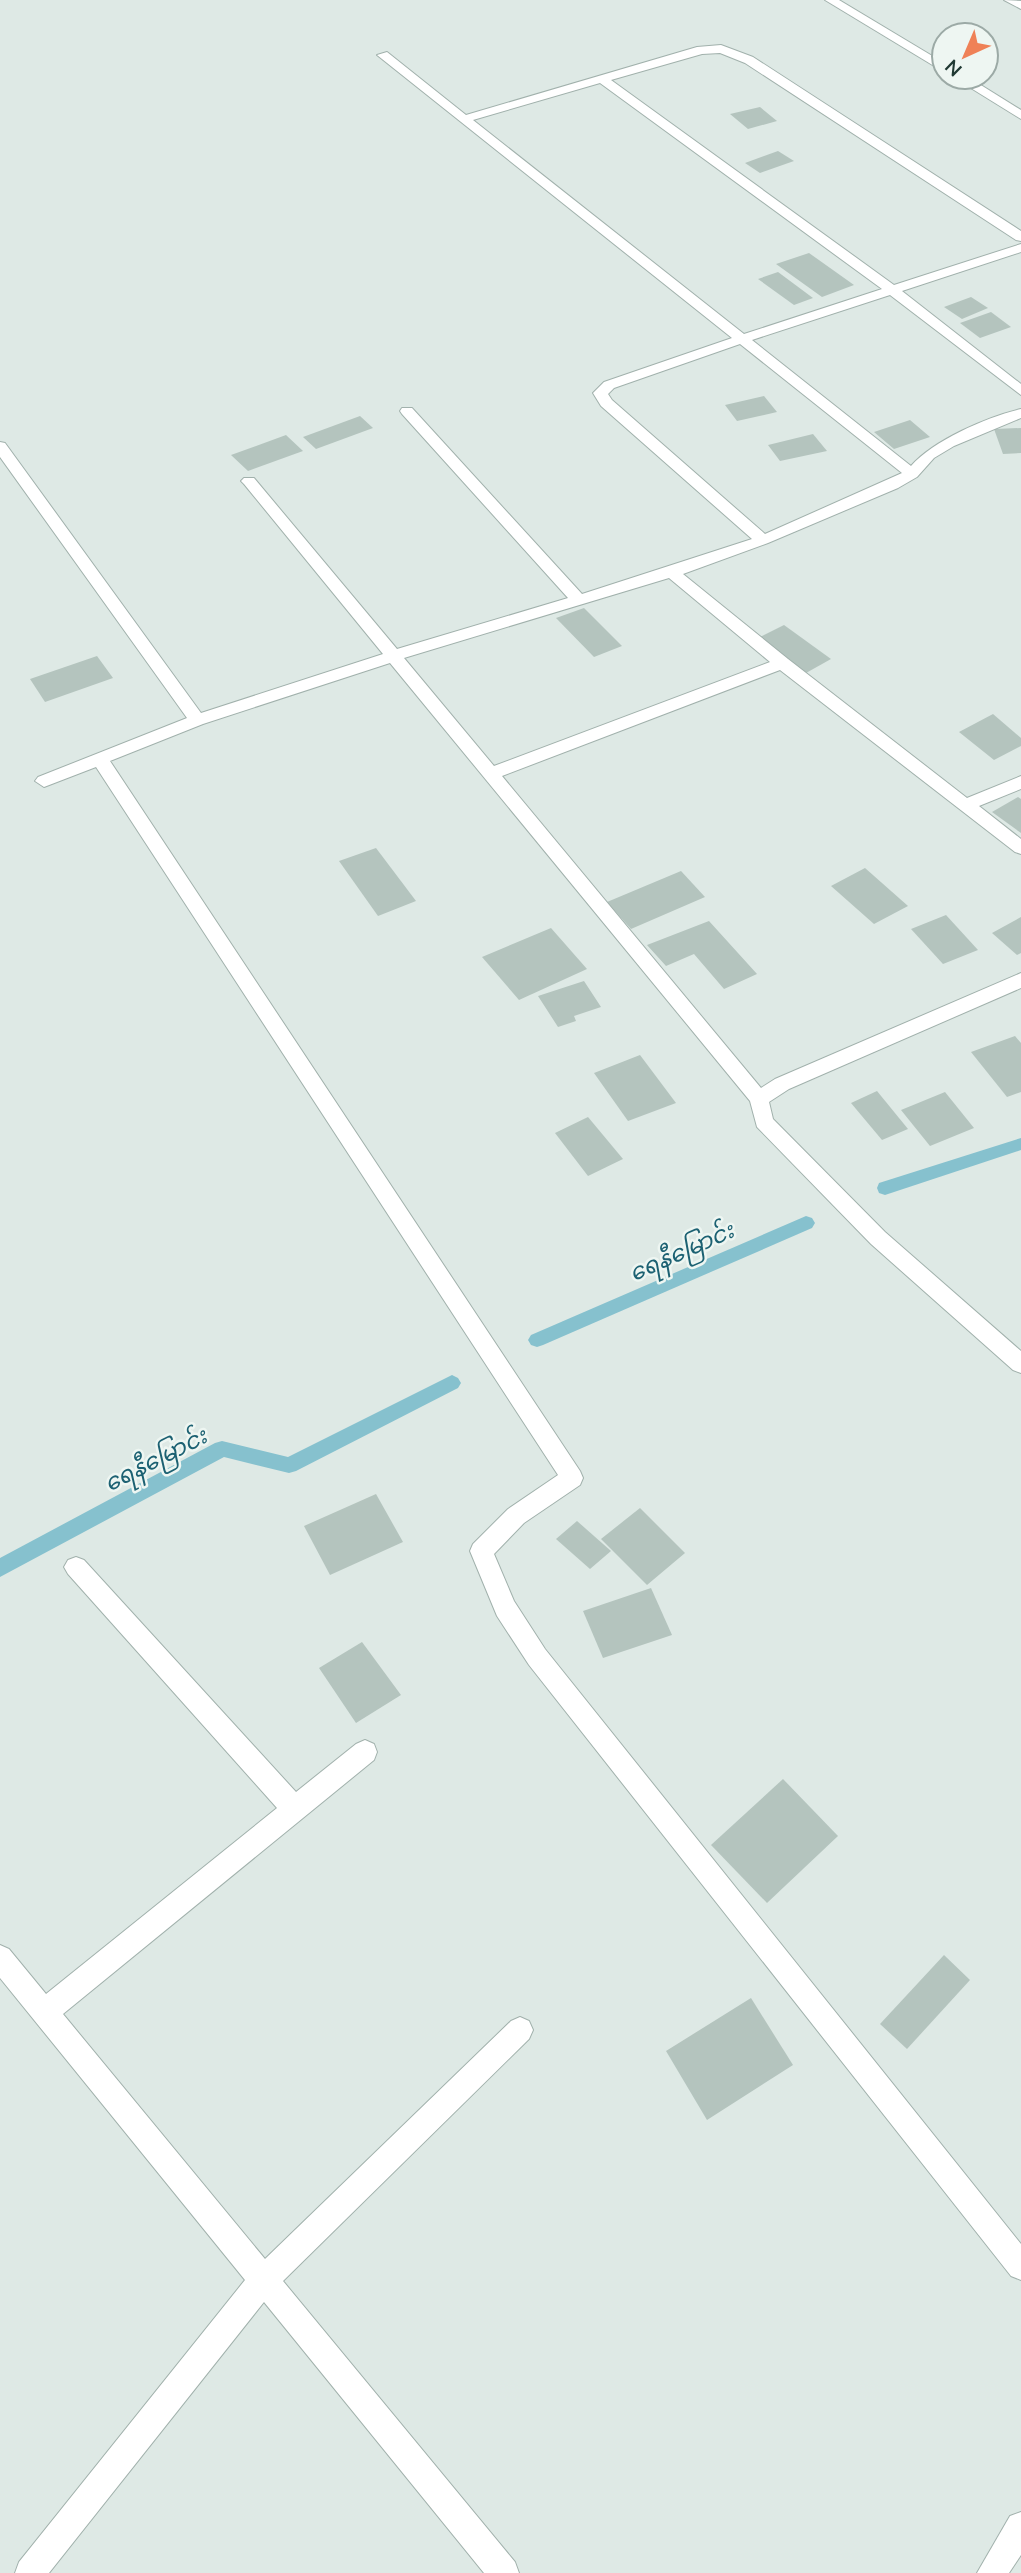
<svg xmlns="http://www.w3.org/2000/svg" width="1021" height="2573" viewBox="0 0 1021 2573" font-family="Mulish,'Noto Sans Myanmar',sans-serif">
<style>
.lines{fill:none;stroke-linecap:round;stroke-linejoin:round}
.stream{fill:#86c1ce;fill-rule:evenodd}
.building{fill:#b4c4be}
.street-casing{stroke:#a1b1ac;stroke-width:2}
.street{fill:#fff;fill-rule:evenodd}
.labels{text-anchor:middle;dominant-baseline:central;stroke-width:5;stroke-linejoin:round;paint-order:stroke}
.water-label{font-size:23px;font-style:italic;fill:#1c6172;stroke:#eef6f2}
</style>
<rect width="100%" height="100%" fill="#dee9e5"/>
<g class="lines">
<g class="stream">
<polygon points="1021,1138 1021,1150 885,1195 879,1193 877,1188 879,1183"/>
<polygon points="806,1216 812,1218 815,1223 812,1228 543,1345 537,1347 531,1345 528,1340 531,1335"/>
<polygon points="452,1375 458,1378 461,1383 458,1388 296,1471 289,1473 224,1457 0,1577 0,1558 215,1443 222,1441 288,1457"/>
</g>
</g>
<g class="building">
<polygon points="760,107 777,121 748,129 730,114"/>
<polygon points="778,151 794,161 760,173 745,163"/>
<polygon points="809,253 854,285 822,297 776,264"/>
<polygon points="778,272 813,298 794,305 758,279"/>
<polygon points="971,297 988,308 962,319 944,307"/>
<polygon points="991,312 1011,327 980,338 960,323"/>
<polygon points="764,396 777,412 737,421 725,405"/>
<polygon points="360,416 373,428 316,449 303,437"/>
<polygon points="910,420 930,437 894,449 874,432"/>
<polygon points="1021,428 1021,453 1003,454 994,429"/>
<polygon points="813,434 827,451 780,461 768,445"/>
<polygon points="286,435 303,451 248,471 231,455"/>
<polygon points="584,608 622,646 594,657 556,618"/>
<polygon points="784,625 831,659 806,673 758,638"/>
<polygon points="97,656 113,678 45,702 30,679"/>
<polygon points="993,714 1021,738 1021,746 994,760 959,732"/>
<polygon points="1018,797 1021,799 1021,833 992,812"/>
<polygon points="376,848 416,901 378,916 339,861"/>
<polygon points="865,868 908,906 874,924 831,886"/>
<polygon points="681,871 705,897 631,929 607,902"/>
<polygon points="946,915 978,950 943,964 911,929"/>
<polygon points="1021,917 1021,953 1017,955 992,933"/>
<polygon points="709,921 757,974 724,989 694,954 666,966 647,945"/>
<polygon points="551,928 587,969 519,1000 482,957"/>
<polygon points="584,981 601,1007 574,1016 576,1021 558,1027 538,996"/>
<polygon points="1015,1036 1021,1043 1021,1092 1007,1097 971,1052"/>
<polygon points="640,1055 676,1103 628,1121 594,1073"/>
<polygon points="877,1091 908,1129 882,1140 851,1103"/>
<polygon points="945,1092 974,1128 930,1146 901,1110"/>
<polygon points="588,1117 623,1159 588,1176 555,1133"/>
<polygon points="376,1494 403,1542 330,1575 304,1526"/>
<polygon points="640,1508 685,1553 647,1585 601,1539"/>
<polygon points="577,1521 611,1551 590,1569 556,1539"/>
<polygon points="651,1588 672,1635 603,1658 583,1611"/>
<polygon points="362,1642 401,1695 356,1723 319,1668"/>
<polygon points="783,1779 838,1836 767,1903 711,1845"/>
<polygon points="944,1955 970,1980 907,2049 880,2024"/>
<polygon points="751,1998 793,2065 707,2120 666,2051"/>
</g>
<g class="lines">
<g class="street-casing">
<g id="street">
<polygon points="825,0 839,0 944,63 944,72"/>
<polygon points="1004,0 1021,1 1021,9"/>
<path d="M721 45 753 57 1021 231V241L1016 240 745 63 720 53 702 54 611 80 894 285 1021 244V252L902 291 1021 384V395L890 295 752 340 911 466C934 440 987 417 1021 409V418L954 446 934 458 917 477 898 488 768 543 683 574 788 659 967 798 1021 776V789L979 806 1021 839V854L1015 852 780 670 502 776 761 1088 775 1079 1021 973V988L789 1089 769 1102 773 1119 885 1232 1021 1351V1373L1013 1370 871 1244 757 1127 750 1101 390 663 203 724 110 761 580 1471 583 1478 580 1485 524 1523 494 1554 514 1601 545 1649 1021 2244V2280L1011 2276 529 1665 497 1616 470 1551 473 1544 508 1509 558 1475 96 767 44 787 35 781 38 777 187 718 0 457V442L5 443 201 713 383 654 244 484 241 481 244 478H254L397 649 568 598 402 414 400 411 402 408H412L582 594 752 539 601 406 593 393 604 382 732 338 377 55 387 52 466 115 697 47ZM600 83 882 289 744 334 473 120ZM740 344 902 473 765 534 612 400 608 394 614 388ZM669 578 770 662 494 766 404 658Z"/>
<polygon points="953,77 968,77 1021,110 1021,119"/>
<polygon points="76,1557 84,1560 296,1792 356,1744 365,1740 374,1744 377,1752 374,1760 63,2014 265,2259 511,2021 520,2017 529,2021 533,2030 529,2039 283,2281 515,2562 519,2573 484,2573 264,2302 49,2573 15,2573 19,2562 245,2280 0,1978 0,1945 9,1949 46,1994 277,1808 68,1574 64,1567 68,1560"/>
<polygon points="1021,2512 1021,2555 1009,2573 977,2573 1010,2516"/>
</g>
</g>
<use href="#street" class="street"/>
</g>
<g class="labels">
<g class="water-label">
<text transform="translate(681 1251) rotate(-24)">ရေနီမြောင်း</text>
<text transform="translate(155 1459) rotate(-27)">ရေနီမြောင်း</text>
</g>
</g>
<g transform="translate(965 56) rotate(224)"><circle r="33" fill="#eef6f2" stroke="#9caaa6" stroke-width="2"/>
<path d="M0-5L12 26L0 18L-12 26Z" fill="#ef8157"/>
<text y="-10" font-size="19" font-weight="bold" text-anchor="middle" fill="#203933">N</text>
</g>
</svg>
